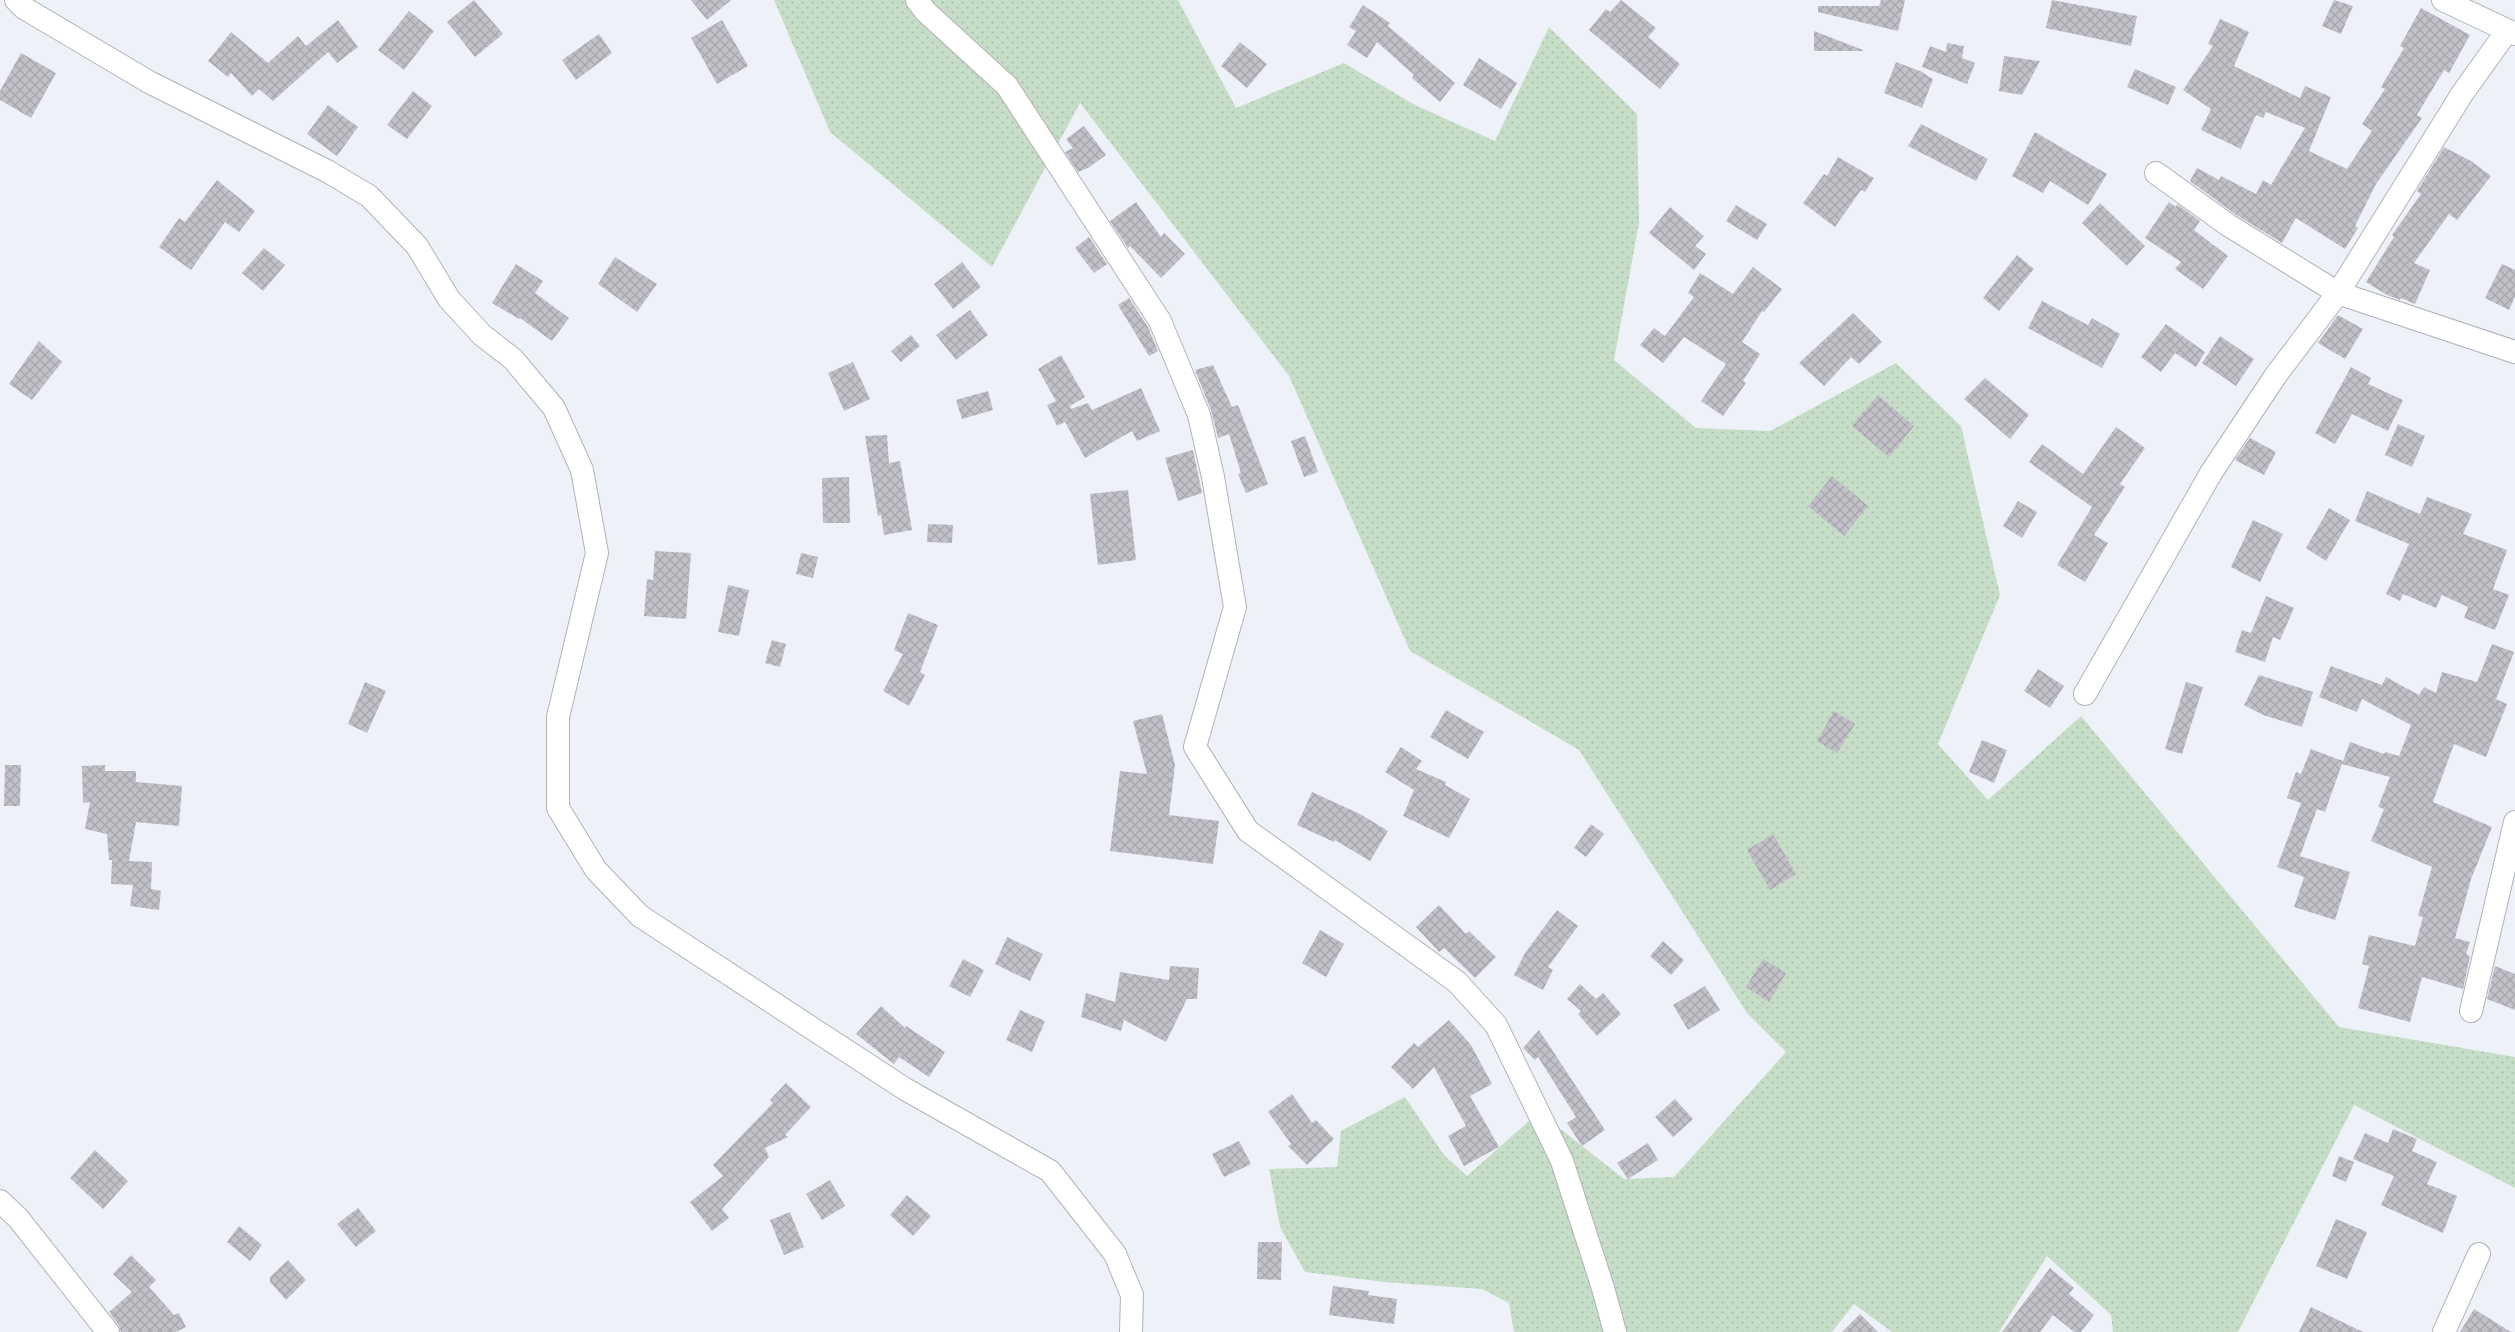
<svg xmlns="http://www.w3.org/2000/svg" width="2515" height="1332" viewBox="0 0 2515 1332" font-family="Karla,sans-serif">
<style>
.grass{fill:url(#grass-dots)}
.building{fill:url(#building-cross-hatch)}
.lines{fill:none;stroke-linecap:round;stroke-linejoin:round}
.minor-casing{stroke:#b0b3b9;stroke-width:24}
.minor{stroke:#fff;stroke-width:22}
</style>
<defs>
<pattern id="grass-dots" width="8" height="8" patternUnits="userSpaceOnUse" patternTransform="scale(1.25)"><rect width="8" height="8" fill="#c6dec7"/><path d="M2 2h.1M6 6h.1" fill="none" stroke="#aabeaa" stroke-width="1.8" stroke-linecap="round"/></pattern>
<pattern id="building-cross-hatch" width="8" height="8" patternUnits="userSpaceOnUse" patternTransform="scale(1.25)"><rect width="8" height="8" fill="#c2c1c8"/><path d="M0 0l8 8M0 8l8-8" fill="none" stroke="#a6a5ab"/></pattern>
</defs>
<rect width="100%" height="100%" fill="#eef2f8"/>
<polygon class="grass" points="774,0 1178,0 1236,108 1344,63 1415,105 1495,141 1549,27 1637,114 1639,223 1614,360 1696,428 1770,431 1896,363 1961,426 2000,595 1938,744 1988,800 2081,716 2339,1027 2515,1057 2515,1188 2354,1105 2238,1332 2113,1332 2111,1315 2047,1256 1999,1332 1892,1332 1854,1304 1832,1332 1514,1332 1509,1303 1482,1289 1384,1282 1305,1272 1280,1227 1269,1169 1337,1167 1341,1131 1405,1097 1444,1155 1467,1176 1539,1112 1624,1179 1674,1177 1786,1052 1747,1013 1579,750 1410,651 1289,376 1080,103 992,267 830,132"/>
<g class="building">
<polygon points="474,0 503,34 475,57 447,22"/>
<polygon points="691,0 731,0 707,20"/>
<polygon points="1621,0 1656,28 1648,37 1680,64 1660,89 1589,30 1606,9 1610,12"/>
<polygon points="1881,0 1905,0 1898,31 1818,12 1818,6 1879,6"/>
<polygon points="2052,0 2137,16 2131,46 2046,28"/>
<polygon points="2334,0 2353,6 2341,34 2322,26"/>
<polygon points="1363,5 1390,23 1388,26 1455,83 1440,102 1412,78 1414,75 1377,42 1367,58 1347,45 1356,31 1349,27"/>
<polygon points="2421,8 2470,35 2449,73 2444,70 2417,115 2422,118 2376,184 2355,226 2358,228 2345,249 2296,218 2282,243 2235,214 2190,181 2197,168 2219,180 2221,176 2256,194 2263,180 2271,185 2305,128 2266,112 2263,118 2256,115 2241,149 2201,130 2211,109 2183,90 2213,46 2208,44 2220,19 2249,32 2234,66 2300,98 2305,86 2331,97 2309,151 2347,169 2372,131 2362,124 2385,89 2381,87 2404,48 2400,46"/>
<polygon points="409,11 434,31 404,70 378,50"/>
<polygon points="338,20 358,47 337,63 328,52 273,101 259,89 252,96 231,73 228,77 208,61 231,32 268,63 298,36 306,46"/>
<polygon points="722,20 748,66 717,84 691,38"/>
<polygon points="1814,31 1863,50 1863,51 1814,51"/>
<polygon points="599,34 612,53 576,80 562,60"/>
<polygon points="1240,42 1267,64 1247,88 1221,66"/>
<polygon points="1947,43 1964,46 1962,58 1975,63 1967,84 1922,67 1930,46 1946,52"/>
<polygon points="21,53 56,73 31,118 0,100 0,91"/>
<polygon points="2004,56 2040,61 2022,95 1999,91"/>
<polygon points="1479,58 1517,83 1501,109 1463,85"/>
<polygon points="1896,62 1920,71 1933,79 1922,108 1884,93"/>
<polygon points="2135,69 2176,87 2168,105 2127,87"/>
<polygon points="413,91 432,106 407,139 387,125"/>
<polygon points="328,105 358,127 337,156 307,134"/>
<polygon points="1921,124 1988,159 1976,181 1908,146"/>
<polygon points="1084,126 1106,155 1088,168 1078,172 1065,152 1073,148 1066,139"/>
<polygon points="2035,132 2107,174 2088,205 2050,181 2043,193 2012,176"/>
<polygon points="2444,147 2471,161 2491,176 2457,220 2449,214 2414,263 2430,270 2415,304 2401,298 2400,300 2387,295 2366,282 2394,237 2392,235 2421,194 2417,191"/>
<polygon points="1838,157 1874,178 1865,192 1861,190 1835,227 1803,203 1824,174 1827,176"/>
<polygon points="217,180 255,211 239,232 225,222 191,270 159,247 179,218 185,222"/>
<polygon points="1136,202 1161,237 1164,233 1185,254 1161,278 1130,246 1128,248 1110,221"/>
<polygon points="2169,202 2176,207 2177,204 2200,221 2194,230 2228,256 2203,289 2175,269 2181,262 2145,238"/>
<polygon points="2100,203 2145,246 2127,266 2082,223"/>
<polygon points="1736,205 1767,224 1757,240 1726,221"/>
<polygon points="1670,207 1704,236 1695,246 1706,254 1694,270 1649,233"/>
<polygon points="1089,237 1107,264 1094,273 1075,248"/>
<polygon points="264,248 285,265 263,291 242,273"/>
<polygon points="2017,255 2034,269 1999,311 1983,298"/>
<polygon points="615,257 657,284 637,312 598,284"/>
<polygon points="962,262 981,287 953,309 934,284"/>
<polygon points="516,264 543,281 535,293 569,318 552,341 520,318 519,319 492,303"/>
<polygon points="2502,264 2515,270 2515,297 2509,310 2485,298"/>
<polygon points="1753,267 1782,289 1764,312 1762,311 1742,342 1760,354 1743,381 1746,383 1723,416 1701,401 1726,364 1684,337 1663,363 1640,345 1654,328 1665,336 1694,297 1688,293 1700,273 1733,294"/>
<polygon points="1129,298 1148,327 1158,351 1149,356 1118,305"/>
<polygon points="2042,301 2088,325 2092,318 2120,334 2102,368 2028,328"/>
<polygon points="970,310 988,335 956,360 936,335"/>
<polygon points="1853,313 1882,342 1859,364 1851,357 1824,386 1799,363"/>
<polygon points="2338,315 2363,329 2345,359 2318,343"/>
<polygon points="2166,324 2205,352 2196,367 2175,353 2161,372 2141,357"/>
<polygon points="911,335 920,346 901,362 891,351"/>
<polygon points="2220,336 2254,359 2236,386 2202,363"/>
<polygon points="39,341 62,362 32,400 9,384"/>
<polygon points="1061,355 1085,397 1070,406 1071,409 1088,403 1092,410 1141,388 1160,431 1137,441 1132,431 1085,458 1065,422 1057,426 1047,405 1056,401 1038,369"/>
<polygon points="853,362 870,399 844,411 828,373"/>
<polygon points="1213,365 1232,407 1238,405 1268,484 1246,493 1238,474 1241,473 1229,434 1218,438 1211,410 1195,370"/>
<polygon points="2351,367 2371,378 2368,384 2403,400 2388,431 2352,414 2335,444 2315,433"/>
<polygon points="1985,378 2029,415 2010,439 1964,399"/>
<polygon points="988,391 993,410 962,419 956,400"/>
<polygon points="1878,395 1914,426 1889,457 1852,426"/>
<polygon points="2398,424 2425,436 2412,467 2385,455"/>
<polygon points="2116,427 2145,448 2120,484 2125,487 2094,535 2108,543 2085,582 2057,565 2092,507 2029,462 2042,444 2083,474"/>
<polygon points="887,435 889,463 900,461 912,530 884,535 881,515 878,516 865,436"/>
<polygon points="1305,436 1318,472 1304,477 1291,441"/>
<polygon points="2250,438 2276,452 2264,475 2235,460"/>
<polygon points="1193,450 1202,493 1178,501 1165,458"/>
<polygon points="1832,476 1868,506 1844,536 1808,506"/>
<polygon points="849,477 850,523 823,523 822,478"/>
<polygon points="1128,490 1136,560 1098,565 1090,494"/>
<polygon points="2367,491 2420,514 2427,497 2472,514 2463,534 2507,550 2493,589 2509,595 2495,630 2464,618 2468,607 2442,595 2436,608 2403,594 2400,601 2386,594 2409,544 2355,521"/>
<polygon points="2018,501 2037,512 2022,538 2003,526"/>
<polygon points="2329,508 2350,520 2326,561 2306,548"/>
<polygon points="2253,520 2283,534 2260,582 2231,567"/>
<polygon points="928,524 953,525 952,543 927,542"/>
<polygon points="655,551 691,553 686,619 644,616 647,579 653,580"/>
<polygon points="801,553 818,557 813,578 796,574"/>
<polygon points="728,585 749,590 739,636 718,632"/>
<polygon points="2266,596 2294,608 2280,640 2273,637 2265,662 2235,652 2242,630 2251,633"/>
<polygon points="908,613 938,625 920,672 925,675 909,706 883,691 903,654 894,650"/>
<polygon points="772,640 786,644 780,667 765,663"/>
<polygon points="2492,644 2514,652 2496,699 2507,704 2486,757 2454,744 2433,802 2492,827 2471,879 2455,938 2470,942 2466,954 2470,956 2463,989 2422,977 2410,1022 2358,1008 2369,966 2362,964 2369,935 2415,946 2423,917 2418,916 2432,867 2371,841 2384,809 2378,807 2390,777 2342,764 2350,742 2384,754 2385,752 2399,756 2411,725 2362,699 2357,712 2319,697 2331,666 2382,685 2386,677 2419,695 2424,687 2436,693 2442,672 2477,682"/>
<polygon points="2038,669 2064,686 2050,708 2024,691"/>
<polygon points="2259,675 2313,692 2302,727 2263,715 2244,705"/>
<polygon points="365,682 386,691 367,733 348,724"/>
<polygon points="2186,682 2203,687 2182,754 2165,749"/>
<polygon points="1446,710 1484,732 1468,759 1430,737"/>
<polygon points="1834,711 1855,724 1837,753 1817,741"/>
<polygon points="1162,714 1175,765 1169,815 1219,821 1213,864 1110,851 1120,771 1147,774 1133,721"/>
<polygon points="1982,740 2007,750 1994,783 1969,772"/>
<polygon points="1401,747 1422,761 1416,769 1446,782 1445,785 1470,799 1449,838 1403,816 1414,790 1385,772"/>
<polygon points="2311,749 2343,761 2325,812 2317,809 2300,856 2350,872 2335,920 2294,907 2304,877 2277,867 2301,803 2287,798 2296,772 2301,774"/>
<polygon points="5,765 21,765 20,806 4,806"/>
<polygon points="105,765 105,771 136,771 136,782 182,786 179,826 136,822 129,861 152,862 151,889 161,891 159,910 130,906 133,885 111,884 112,860 109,860 107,834 85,829 90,802 83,803 82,766"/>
<polygon points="1312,792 1360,814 1388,831 1370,861 1335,840 1334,842 1297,825"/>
<polygon points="1591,824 1604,834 1586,857 1574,848"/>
<polygon points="1773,834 1796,874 1770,890 1747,850"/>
<polygon points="1439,905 1466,934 1469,931 1496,957 1475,978 1444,948 1439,952 1416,927"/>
<polygon points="1557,910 1578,926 1548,967 1553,970 1543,990 1514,975 1525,953"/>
<polygon points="1320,930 1344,944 1326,977 1302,963"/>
<polygon points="1007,937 1043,954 1030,981 995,964"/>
<polygon points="1663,941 1684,960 1671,975 1650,956"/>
<polygon points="963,959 984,970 970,997 949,986"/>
<polygon points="1763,959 1786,973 1769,1002 1746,987"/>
<polygon points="1170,966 1199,968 1197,999 1187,999 1166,1042 1124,1020 1121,1031 1081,1017 1086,993 1115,1002 1120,972 1169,980"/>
<polygon points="2495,966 2515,974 2515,1010 2487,999"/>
<polygon points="1580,984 1596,999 1603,993 1621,1014 1597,1036 1578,1014 1581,1011 1567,999"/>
<polygon points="1705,986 1720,1010 1688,1030 1673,1005"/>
<polygon points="881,1006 905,1028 906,1026 945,1052 929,1077 899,1057 894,1064 856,1034"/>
<polygon points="1020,1010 1045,1021 1032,1052 1006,1040"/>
<polygon points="1449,1020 1471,1045 1492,1084 1470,1096 1499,1147 1464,1166 1448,1136 1466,1126 1434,1067 1413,1089 1391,1067 1414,1043 1418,1047"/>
<polygon points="1539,1030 1605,1130 1582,1146 1567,1123 1576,1117 1538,1057 1535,1060 1523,1048"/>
<polygon points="786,1083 811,1107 785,1135 788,1137 765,1148 769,1157 722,1209 729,1218 712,1231 690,1202 723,1176 713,1165 773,1103 770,1100"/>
<polygon points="1292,1094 1312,1123 1316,1120 1334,1139 1307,1165 1288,1146 1291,1144 1268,1112"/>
<polygon points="1675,1099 1693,1119 1673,1137 1655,1117"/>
<polygon points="2393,1129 2417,1139 2412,1151 2437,1162 2427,1184 2457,1196 2443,1233 2381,1205 2394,1176 2353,1159 2365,1133 2388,1143"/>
<polygon points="1239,1141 1251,1164 1224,1177 1212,1154"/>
<polygon points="1648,1143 1658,1160 1628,1179 1617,1163"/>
<polygon points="95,1150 128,1181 103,1209 70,1178"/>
<polygon points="2339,1156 2354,1162 2346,1182 2332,1176"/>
<polygon points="830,1180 845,1206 822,1220 806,1194"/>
<polygon points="907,1195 931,1216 913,1236 890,1215"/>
<polygon points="358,1208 376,1231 356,1247 337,1224"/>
<polygon points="790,1212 804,1247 784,1255 770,1220"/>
<polygon points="2336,1219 2367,1232 2347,1279 2316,1266"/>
<polygon points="239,1226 262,1245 250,1261 227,1242"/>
<polygon points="1258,1242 1282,1242 1281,1280 1257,1279"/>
<polygon points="131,1255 156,1280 149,1287 174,1315 179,1313 186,1327 176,1332 121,1332 118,1324 109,1312 132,1292 113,1274"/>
<polygon points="288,1260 306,1280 286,1300 270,1282 270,1277"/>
<polygon points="2050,1268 2074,1288 2069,1294 2094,1315 2081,1332 2074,1332 2053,1315 2040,1332 2002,1332"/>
<polygon points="1333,1286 1369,1291 1368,1295 1397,1299 1394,1324 1329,1315"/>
<polygon points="2311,1307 2363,1332 2299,1332"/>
<polygon points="2474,1309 2511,1332 2460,1332"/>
<polygon points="1860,1314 1878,1332 1842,1332"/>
</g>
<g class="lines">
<g class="minor-casing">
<g id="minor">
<polyline points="16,0 24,8 149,82 327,171 369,196 417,246 449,299 482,335 513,359 554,408 582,470 597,553 558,717 558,808 596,870 640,916 905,1089 1050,1171 1115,1254 1132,1295 1131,1332"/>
<polyline points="917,0 925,11 1007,86 1160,321 1199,415 1213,477 1235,607 1195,747 1248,831 1457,982 1496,1025 1562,1161 1603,1288 1615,1332"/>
<polyline points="2443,0 2515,34"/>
<polyline points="2156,173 2228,225 2338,293 2515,352"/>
<polyline points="2085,694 2211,473 2276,375 2338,293 2462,94 2507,31"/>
<polyline points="2471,1011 2515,822"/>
<polyline points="0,1201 18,1218 108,1332"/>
<polyline points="2444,1332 2479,1254"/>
</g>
</g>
<use href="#minor" class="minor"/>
</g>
</svg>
